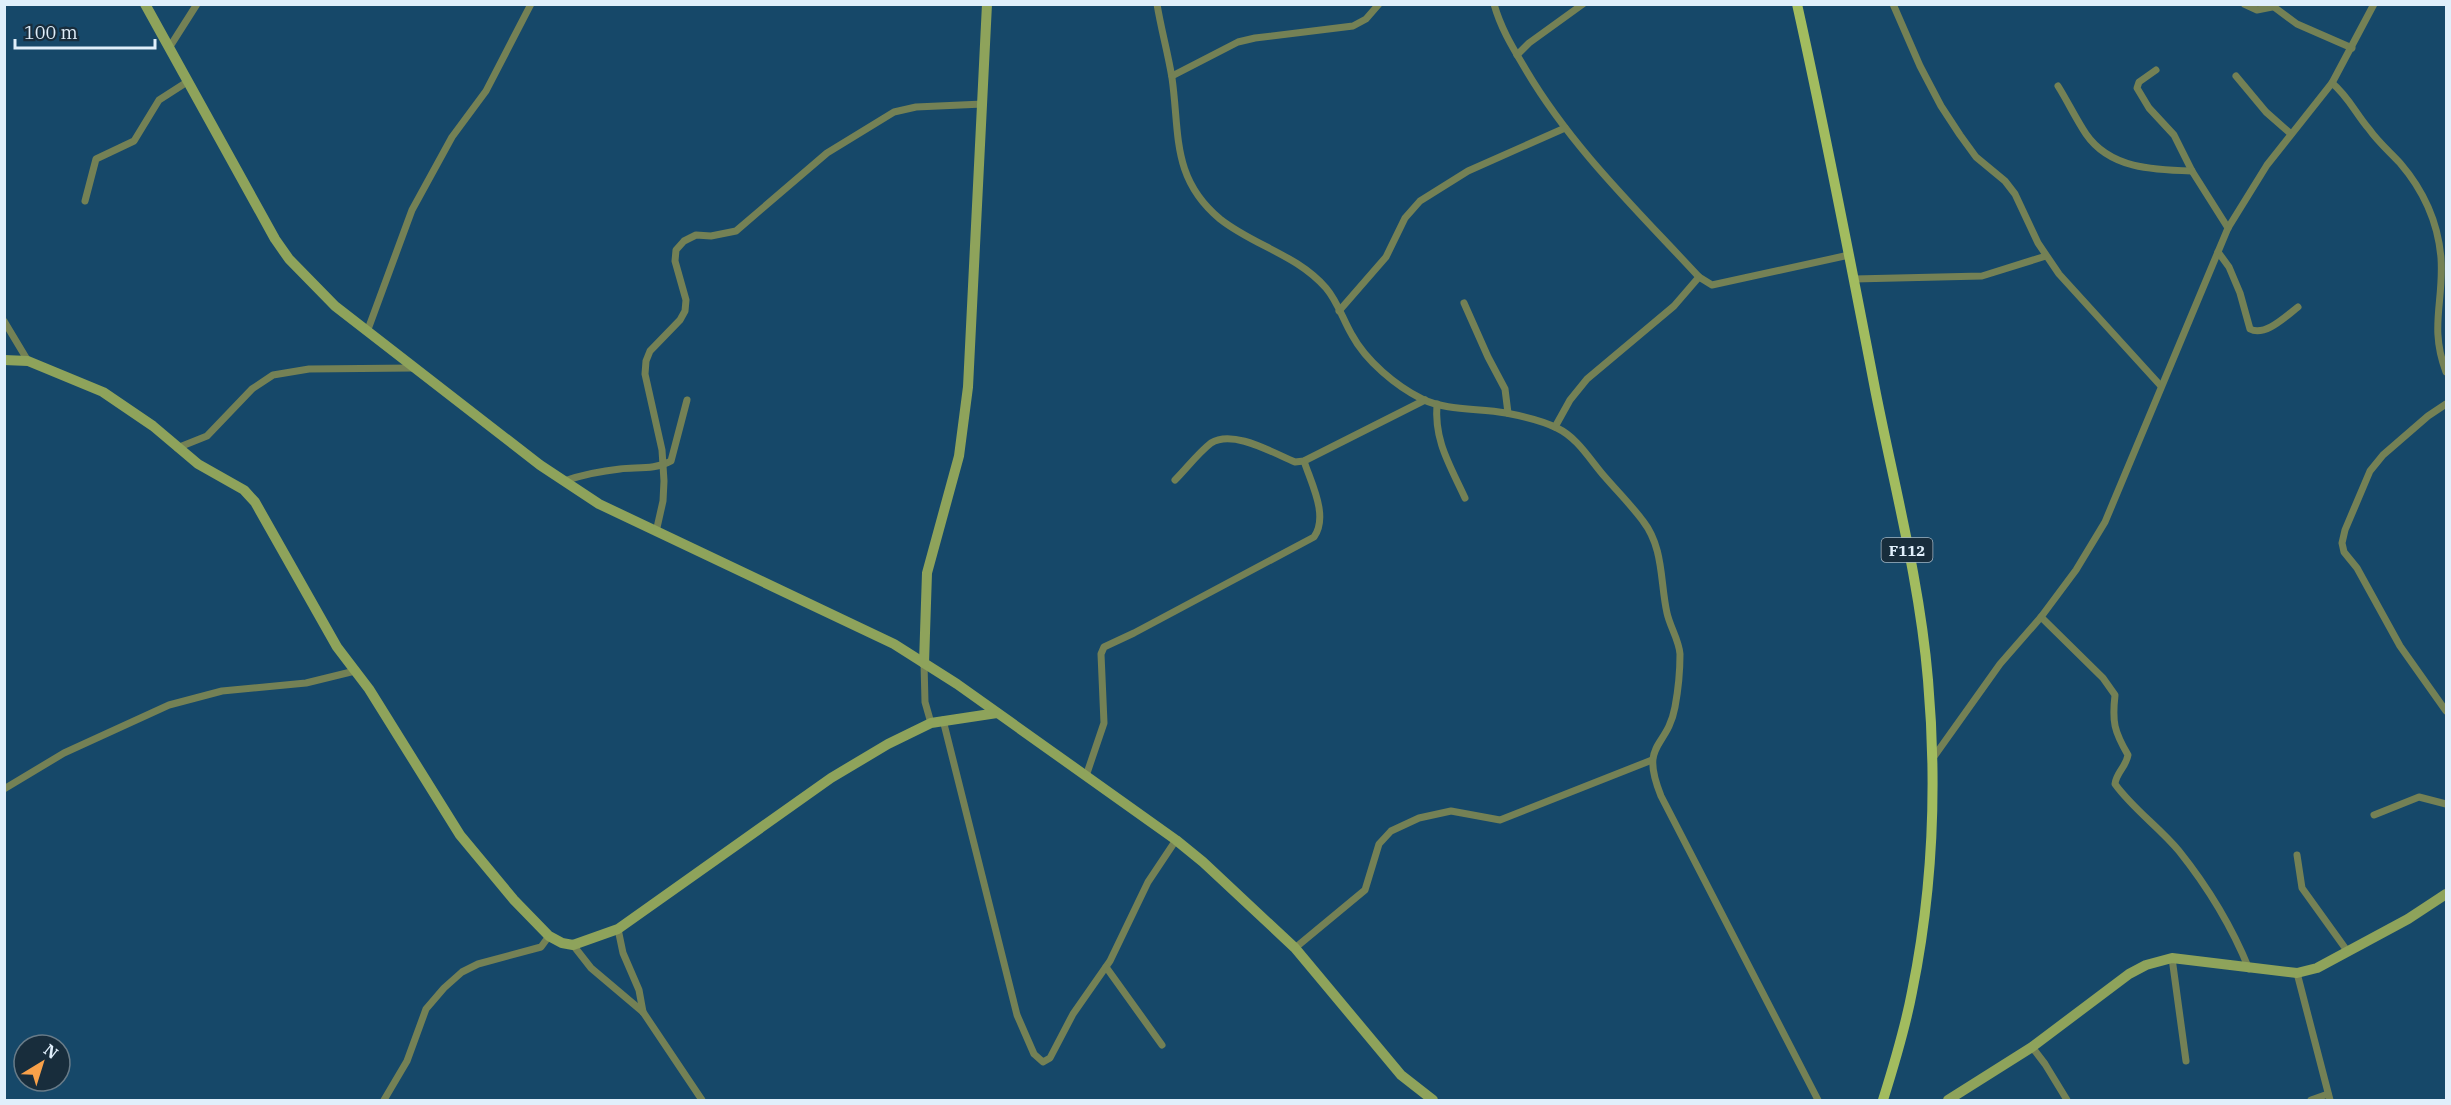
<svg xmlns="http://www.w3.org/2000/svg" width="2451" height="1105" viewBox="0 0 2451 1105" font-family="'IBM Plex Serif',serif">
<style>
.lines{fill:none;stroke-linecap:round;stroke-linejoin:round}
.street{stroke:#748155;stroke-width:7}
.secondary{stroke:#8ea35b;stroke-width:10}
.primary{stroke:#a2bc5f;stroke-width:10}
.labels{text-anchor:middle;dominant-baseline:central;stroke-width:6;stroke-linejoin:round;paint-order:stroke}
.shield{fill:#182d3c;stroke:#a4b5c2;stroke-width:1.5}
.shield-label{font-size:15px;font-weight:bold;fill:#e0effb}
</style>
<rect width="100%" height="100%" fill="#164869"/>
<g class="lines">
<g class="street">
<path d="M1157 4C1161 29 1168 53 1172 78 1180 134 1171 178 1220 219 1254 246 1296 254 1326 288 1338 302 1343 320 1352 335 1366 361 1396 386 1422 399 1447 411 1479 408 1506 413 1522 416 1543 421 1557 428 1578 438 1590 460 1605 477 1618 492 1632 506 1643 521 1664 548 1660 582 1667 613 1670 627 1679 640 1680 654 1680 670 1678 691 1675 707 1667 750 1639 741 1661 796L1818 1100"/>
<path d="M1494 4C1501 29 1513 48 1526 70 1572 148 1638 211 1699 277L1712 285 1849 255"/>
<polyline points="1893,4 1920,66 1941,106 1960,135 1976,157 2005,181 2015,194 2038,243 2059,274 2160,385"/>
<polyline points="2244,4 2257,10 2272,7"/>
<polyline points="2270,4 2297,24 2352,48"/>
<polyline points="169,48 197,4"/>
<polyline points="1517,55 1529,43 1583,4"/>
<polyline points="2156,70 2139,82 2137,88 2149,108 2174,135 2192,171 2228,228"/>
<polyline points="1172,76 1238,42 1255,38 1353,26 1366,19 1379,4"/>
<polyline points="2236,76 2266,112 2291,134"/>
<path d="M2332 83C2348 96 2356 114 2369 129 2378 142 2390 152 2400 163 2424 191 2438 222 2441 258 2444 302 2429 327 2446 372"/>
<path d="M2058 86C2068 102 2076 119 2086 134 2110 169 2154 170 2192 171"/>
<polyline points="85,201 96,159 134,141 159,100 187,82"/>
<path d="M2218 252 2229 267 2240 293 2250 329C2265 337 2286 316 2298 307"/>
<polyline points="1854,279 1982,276 2046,256"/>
<polyline points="1464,303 1488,357 1505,389 1508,413"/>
<polyline points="1339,311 1386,257 1405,218 1420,201 1468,171 1565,128"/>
<polyline points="4,321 28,361"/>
<polyline points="367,332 412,210 452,137 486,91 531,4"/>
<path d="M1437 404C1434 441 1450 465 1465 498"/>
<polyline points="2446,404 2428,416 2383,455 2370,471 2345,530 2342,543 2344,552 2357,568 2400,646 2446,711"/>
<polyline points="1555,427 1570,400 1587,379 1674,306 1699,277"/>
<polyline points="177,448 207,436 252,389 273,375 309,369 413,368"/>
<path d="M1175 480C1187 468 1198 453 1211 443 1233 429 1273 453 1295 462L1304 461 1425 400"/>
<path d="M564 481C582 475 601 471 620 469 637 467 655 470 671 461L687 400"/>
<polyline points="656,532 663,501 664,481 662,450 645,374 646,361 650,351 680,320 685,311 686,300 675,261 676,250 684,241 696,235 711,236 736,231 827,153 894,112 916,107 983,104"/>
<path d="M2041 617 2103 678 2115 695C2112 722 2114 731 2128 755 2126 767 2116 773 2115 784 2133 809 2159 827 2179 851 2207 886 2232 927 2249 969"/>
<polyline points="924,663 925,702 931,723"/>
<polyline points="943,720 1017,1015 1034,1054 1043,1062 1050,1058 1073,1014 1110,961 1148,882 1176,840"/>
<polyline points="1933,758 2000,664 2041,617 2076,570 2105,522 2228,228 2267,165 2332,83 2374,4"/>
<path d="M1086 776 1104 723 1101 654 1104 647 1134 633 1314 537C1329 516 1311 483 1304 461"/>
<polyline points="4,789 64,753 169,705 222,691 306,683 355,671"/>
<polyline points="2374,815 2419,797 2446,804"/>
<polyline points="2297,855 2302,888 2348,952"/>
<polyline points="618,929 623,953 639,990 643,1012"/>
<polyline points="573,945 591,968 643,1012 702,1100"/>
<polyline points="1295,948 1365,890 1379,844 1391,831 1419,818 1451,811 1500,820 1652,760"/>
<polyline points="2172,958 2186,1061"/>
<polyline points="1106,967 1162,1045"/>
<polyline points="2297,973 2330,1100"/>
<polyline points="2032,1047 2045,1064 2067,1100"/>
<polyline points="384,1100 407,1061 426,1009 444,988 462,972 478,964 541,947 549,936"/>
<polyline points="2311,1100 2328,1094"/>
</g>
<g class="secondary">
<polyline points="145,4 275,239 289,259 335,306 540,465 599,504 894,644 957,684 1176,840 1203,862 1295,948 1401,1075 1433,1100"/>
<polyline points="4,360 28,361 103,392 153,426 198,464 244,490 255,502 337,647 369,689 460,835 514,900 549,936 562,943 573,945 618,929 831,778 888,744 931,723 997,713"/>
<polyline points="924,663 927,573 959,456 968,387 987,4"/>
<polyline points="1948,1100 2032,1047 2129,974 2146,965 2172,958 2297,973 2317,968 2408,919 2446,894"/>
</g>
<path class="primary" d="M1797 4C1826 134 1851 264 1876 394 1895 489 1920 584 1928 680 1937 784 1933 890 1912 992 1905 1029 1894 1065 1883 1100"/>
</g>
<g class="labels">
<rect class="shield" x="1881.5" y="538" width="51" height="24" rx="4.5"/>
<g class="shield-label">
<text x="1907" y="550">F112</text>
</g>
</g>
<rect width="2451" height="1105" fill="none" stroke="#e0effb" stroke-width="12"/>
<g transform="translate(42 1063) rotate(38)"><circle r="28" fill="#182d3c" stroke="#687b88" stroke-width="1.5"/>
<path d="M0-4.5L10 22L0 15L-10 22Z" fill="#f8a14a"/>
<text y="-9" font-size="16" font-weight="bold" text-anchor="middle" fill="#e0effb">N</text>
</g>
<path d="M15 39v9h140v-9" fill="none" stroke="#e0effb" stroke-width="3"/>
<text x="24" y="39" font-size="18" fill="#e0effb" stroke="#182d3c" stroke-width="4.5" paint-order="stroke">100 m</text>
</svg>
